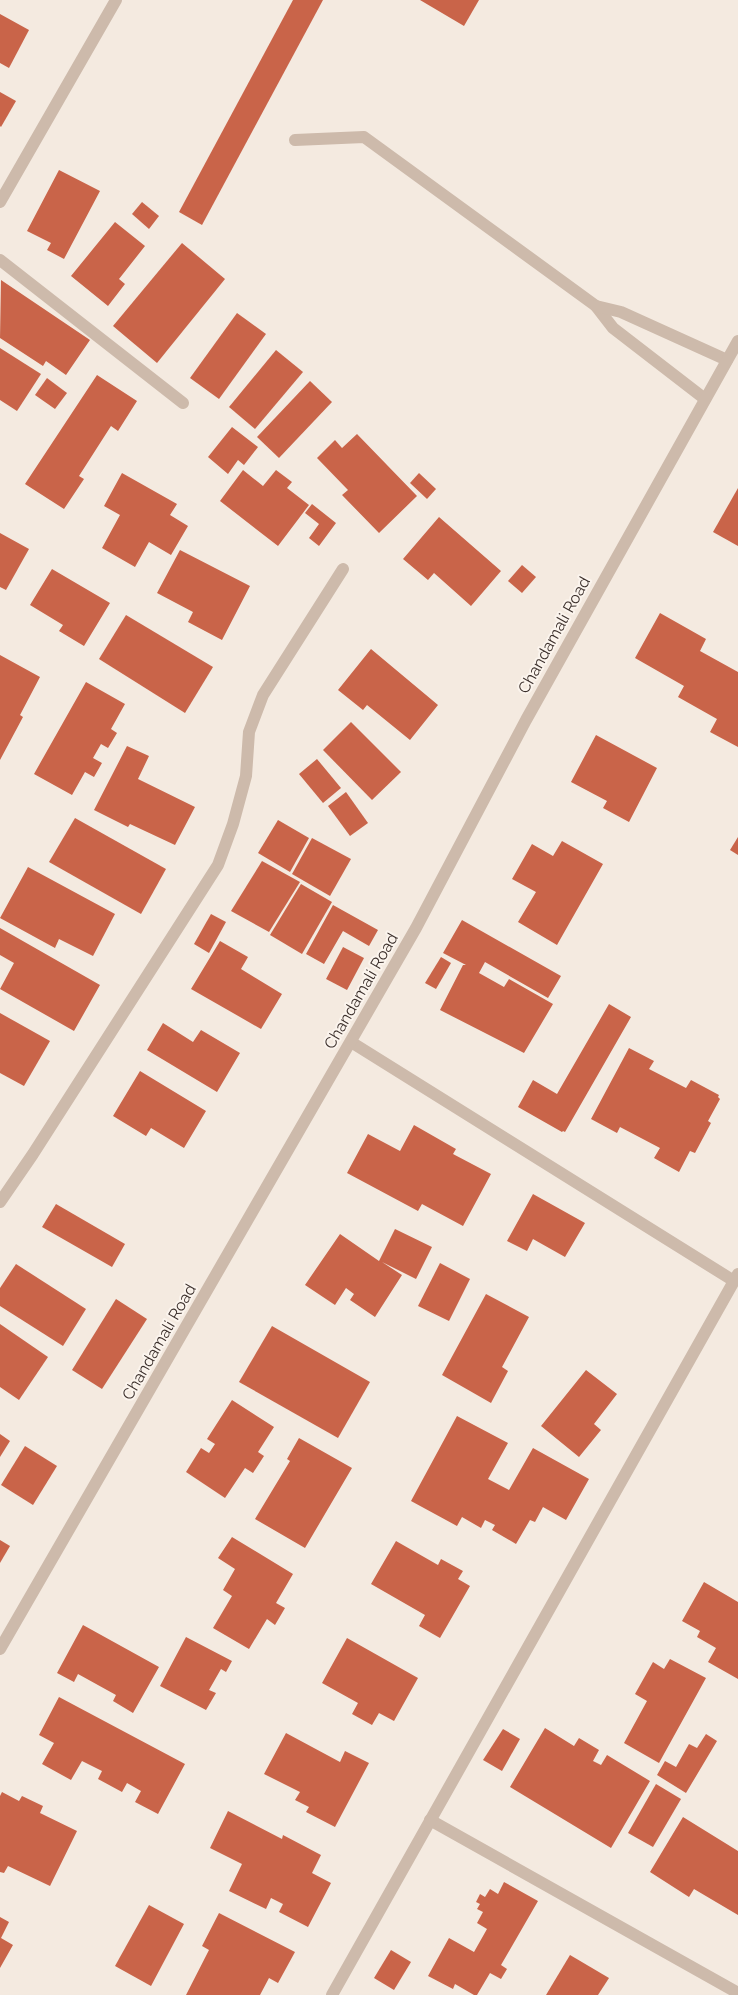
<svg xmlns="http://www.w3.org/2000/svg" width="738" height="1995" viewBox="0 0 738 1995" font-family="Raleway,sans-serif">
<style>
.building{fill:#c96449}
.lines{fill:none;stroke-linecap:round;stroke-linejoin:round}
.service{stroke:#cdbaab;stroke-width:12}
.minor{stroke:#cdbaab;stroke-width:12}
.labels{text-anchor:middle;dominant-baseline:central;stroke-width:4;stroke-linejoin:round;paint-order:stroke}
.street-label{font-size:16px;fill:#3b2f2b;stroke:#fbf4ed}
</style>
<rect width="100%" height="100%" fill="#f4eae0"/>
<g class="building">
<polygon points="293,0 323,0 202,225 179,212"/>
<polygon points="420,0 479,0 464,26"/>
<polygon points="0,14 29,30 9,68 0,63"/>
<polygon points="0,92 16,101 1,127 0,126"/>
<polygon points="59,170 100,191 64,259 47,250 51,243 27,231"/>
<polygon points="142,202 159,216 149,229 132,214"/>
<polygon points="115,222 145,246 119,279 125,284 108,306 71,276"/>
<polygon points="182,243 225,279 157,363 113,326"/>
<polygon points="1,280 90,340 66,375 46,361 43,366 0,338"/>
<polygon points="237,313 266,334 219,399 190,378"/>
<polygon points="0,348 41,374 17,411 0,400"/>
<polygon points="276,350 303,372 255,429 229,407"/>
<polygon points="97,375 137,401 118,431 111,426 79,476 84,479 64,509 25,484"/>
<polygon points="47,378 67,393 55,409 35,395"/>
<polygon points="310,381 332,402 279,458 257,437"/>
<polygon points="232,427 258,447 244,465 238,460 228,474 208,457"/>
<polygon points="357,434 417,496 379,533 342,495 348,490 317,458 335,440 342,448"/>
<polygon points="243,470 263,486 276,470 292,482 287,488 309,505 278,546 220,501"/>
<polygon points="122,473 177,504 170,515 188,526 171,555 149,542 135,567 102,548 120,515 104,506"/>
<polygon points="419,473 436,489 427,499 410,483"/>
<polygon points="738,488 738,546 713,532"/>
<polygon points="312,504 336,523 319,546 309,538 319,524 305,513"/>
<polygon points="439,517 501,571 471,606 434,573 428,580 403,559"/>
<polygon points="0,533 29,549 6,590 0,587"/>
<polygon points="180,550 250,586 222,640 188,622 193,612 157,593"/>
<polygon points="522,565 536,577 522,593 508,581"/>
<polygon points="52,569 110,603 84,646 59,631 63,625 30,605"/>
<polygon points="660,613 706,639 700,651 738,672 738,747 710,732 717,719 678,697 684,686 635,658"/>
<polygon points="126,615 213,667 185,713 99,659"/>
<polygon points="371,649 438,705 410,740 367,705 363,710 338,690"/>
<polygon points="0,655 40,677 20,715 23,717 0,760"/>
<polygon points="86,682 125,704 111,729 117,733 108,748 101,744 93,758 102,763 94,777 85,772 72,795 34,774"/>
<polygon points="351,722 401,772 372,800 323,750"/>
<polygon points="596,735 657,768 629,822 603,808 607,801 571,782"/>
<polygon points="127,746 149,756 138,779 195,807 175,845 130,824 128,827 94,810"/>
<polygon points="317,759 341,788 323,803 299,774"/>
<polygon points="346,792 368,823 350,836 328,806"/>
<polygon points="75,818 166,869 141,914 49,862"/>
<polygon points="278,820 309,838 290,872 258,853"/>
<polygon points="738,837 738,855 730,850"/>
<polygon points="312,838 351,859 330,896 292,874"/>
<polygon points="562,841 603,864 557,945 518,922 536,892 512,879 532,844 553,856"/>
<polygon points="262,861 300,882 269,932 231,911"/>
<polygon points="28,867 115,914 93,956 59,939 55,948 0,918"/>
<polygon points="301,884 332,902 302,954 270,935"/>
<polygon points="333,905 378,930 369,946 343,931 324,964 306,954"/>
<polygon points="211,914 226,922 209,953 194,944"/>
<polygon points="462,920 561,976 548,998 485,962 479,973 504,987 509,979 553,1004 524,1053 440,1010 463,965 466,965 443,953"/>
<polygon points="0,928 100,985 74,1031 0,989 14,963 0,955"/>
<polygon points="220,941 248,957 241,969 282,994 261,1029 191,989"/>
<polygon points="343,947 364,958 347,990 326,979"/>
<polygon points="441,957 451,963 436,989 425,983"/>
<polygon points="609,1004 631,1017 565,1132 563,1131 562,1132 518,1107 533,1080 557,1094"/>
<polygon points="0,1013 50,1041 24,1086 0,1073"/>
<polygon points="163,1023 193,1042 201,1030 240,1053 217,1092 147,1050"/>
<polygon points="629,1048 654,1061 649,1069 686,1088 691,1080 719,1095 718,1097 720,1099 708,1121 711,1123 695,1153 690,1151 679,1172 654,1158 660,1148 620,1127 617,1133 591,1119"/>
<polygon points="140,1071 206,1111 184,1148 151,1128 146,1136 113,1116"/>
<polygon points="414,1125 456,1149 453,1154 491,1174 463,1226 422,1204 418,1211 347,1173 368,1134 400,1151"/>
<polygon points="533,1194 585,1223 565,1257 533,1239 527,1251 507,1241"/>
<polygon points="56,1204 125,1244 112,1267 42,1227"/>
<polygon points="395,1229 432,1247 416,1279 382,1262 402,1275 375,1317 350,1300 354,1294 346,1288 335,1305 305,1285 340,1234 379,1261"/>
<polygon points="440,1263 470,1279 449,1321 418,1306"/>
<polygon points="16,1264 86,1309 63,1346 0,1306 0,1288"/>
<polygon points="486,1294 529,1317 502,1367 508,1371 491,1403 442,1375"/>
<polygon points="116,1299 147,1319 102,1389 72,1370"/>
<polygon points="0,1324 48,1357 19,1400 0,1387"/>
<polygon points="272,1326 370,1382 338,1438 239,1382"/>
<polygon points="586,1370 617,1394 594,1424 601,1430 579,1457 541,1426"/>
<polygon points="232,1400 274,1427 258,1452 264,1456 253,1473 245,1468 225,1498 186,1472 201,1448 209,1453 215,1444 207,1439"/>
<polygon points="457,1416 508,1443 488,1479 509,1490 533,1448 589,1479 566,1520 543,1507 535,1522 530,1520 516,1544 492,1530 495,1525 485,1520 481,1528 462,1517 457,1526 411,1501"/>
<polygon points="0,1434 10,1441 0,1457"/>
<polygon points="299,1438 352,1468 305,1548 255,1519 290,1461 287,1459"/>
<polygon points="25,1446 57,1466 33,1505 1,1485"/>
<polygon points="232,1537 293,1574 276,1603 285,1608 275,1625 267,1619 249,1649 213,1628 232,1596 223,1590 235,1569 218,1558"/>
<polygon points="0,1540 10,1546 0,1563"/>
<polygon points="396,1541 438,1565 441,1559 463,1571 458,1579 470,1586 440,1638 419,1626 425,1615 371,1584"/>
<polygon points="704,1582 738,1602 738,1679 708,1662 716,1648 697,1637 700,1631 682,1621"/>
<polygon points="83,1625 159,1667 133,1713 113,1701 116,1695 78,1674 74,1682 57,1673"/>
<polygon points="186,1637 232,1661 226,1672 221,1669 209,1690 216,1693 206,1710 160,1686"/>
<polygon points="347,1638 418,1678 394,1721 379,1713 372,1725 352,1714 358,1703 322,1683"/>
<polygon points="670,1659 706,1678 659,1763 624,1743 647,1701 635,1694 653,1662 664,1669"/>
<polygon points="59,1697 185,1764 158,1814 135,1802 141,1791 127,1783 122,1792 98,1779 102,1771 82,1761 71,1780 42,1764 54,1743 39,1735"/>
<polygon points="545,1728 574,1746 579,1738 599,1750 593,1761 601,1765 607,1755 650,1781 611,1848 510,1787"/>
<polygon points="503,1729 520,1739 502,1771 483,1760"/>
<polygon points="286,1733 340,1762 345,1751 369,1763 335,1827 306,1812 309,1807 295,1800 300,1792 264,1774"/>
<polygon points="706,1734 717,1741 686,1793 657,1775 665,1761 676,1767 689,1744 697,1748"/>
<polygon points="656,1784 681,1799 653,1847 628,1833"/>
<polygon points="2,1792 19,1801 22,1796 43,1806 40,1813 77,1831 50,1886 8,1866 4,1873 0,1872 0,1796"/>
<polygon points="228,1811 282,1839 283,1835 321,1855 312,1873 331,1883 308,1927 279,1912 283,1904 271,1898 266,1909 229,1891 242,1864 210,1848"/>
<polygon points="683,1817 738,1851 738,1915 694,1889 689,1897 650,1872"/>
<polygon points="504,1882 538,1901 501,1965 507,1969 501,1979 490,1973 477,1995 474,1995 455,1984 453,1989 428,1976 449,1938 474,1952 487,1929 477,1923 483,1912 477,1909 480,1904 476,1902 480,1894 485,1897 490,1889 498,1894"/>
<polygon points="149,1905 184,1924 151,1986 115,1966"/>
<polygon points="219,1913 295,1952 278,1983 269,1978 260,1995 186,1995 209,1950 202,1946"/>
<polygon points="0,1917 9,1922 1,1938 13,1945 0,1968"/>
<polygon points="391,1950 411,1962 394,1990 374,1978"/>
<polygon points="570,1955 609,1978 598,1995 546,1995"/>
</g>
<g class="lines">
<g class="service">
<polyline points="295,140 364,137 596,306 613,328 705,399"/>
<polyline points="596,306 621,312 727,360"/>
</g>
<g class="minor">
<polyline points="0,202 116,0"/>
<polyline points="0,260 183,403"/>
<polyline points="351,1042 734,1281"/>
<polyline points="0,1202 33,1154 218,865 233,824 246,776 249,732 263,695 343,569"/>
<polyline points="0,1649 416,928 526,720 738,341"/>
<polyline points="430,1820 738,1993"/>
<polyline points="332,1995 738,1274"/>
</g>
</g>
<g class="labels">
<g class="street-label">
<text transform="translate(554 635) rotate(-61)">Chandamali Road</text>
<text transform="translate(361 991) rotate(-60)">Chandamali Road</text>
<text transform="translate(159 1342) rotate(-60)">Chandamali Road</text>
</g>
</g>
</svg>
